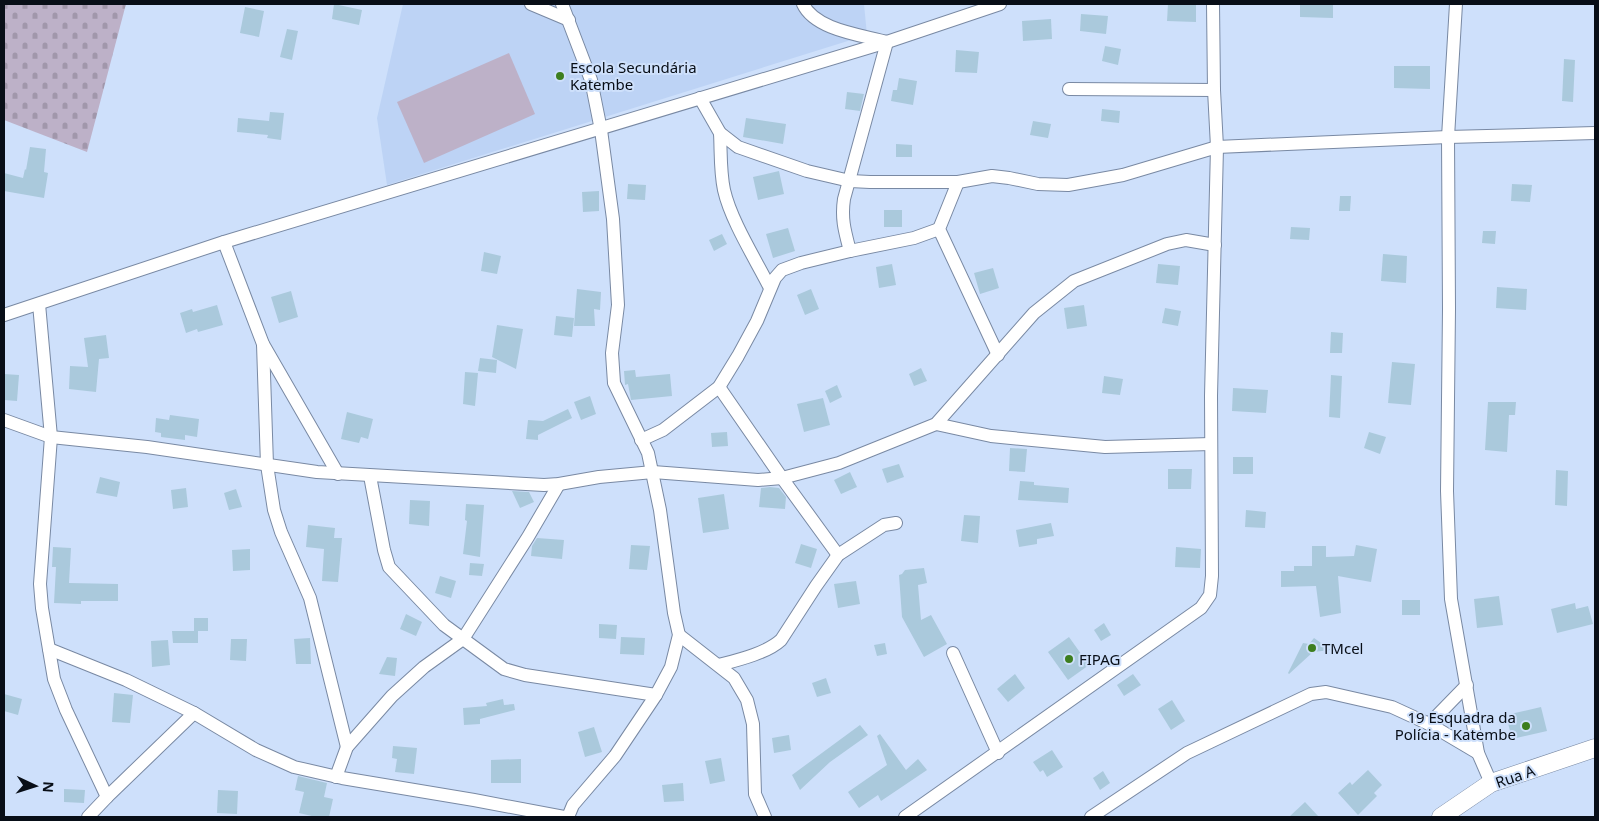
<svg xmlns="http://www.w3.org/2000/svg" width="1599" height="821" viewBox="0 0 1599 821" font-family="'Noto Sans',sans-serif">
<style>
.built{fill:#bdd3f5}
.cemetery{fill:url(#cemetery-stones)}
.garden{fill:#bdb1c8}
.building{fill:#aac9dc}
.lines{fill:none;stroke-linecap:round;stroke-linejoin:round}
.minor-casing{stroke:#7989a3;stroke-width:14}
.secondary-casing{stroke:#7989a3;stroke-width:19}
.minor{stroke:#fff;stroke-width:12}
.secondary{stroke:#fff;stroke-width:18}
.poi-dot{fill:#3d7e1e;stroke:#cee0fb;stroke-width:2}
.labels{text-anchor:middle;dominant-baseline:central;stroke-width:4;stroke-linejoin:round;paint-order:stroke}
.poi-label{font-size:15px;fill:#080e17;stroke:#cee0fb;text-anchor:start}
.street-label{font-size:15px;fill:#080e17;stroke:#cee0fb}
</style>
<defs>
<pattern id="cemetery-stones" width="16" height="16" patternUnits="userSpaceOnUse" patternTransform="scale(1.25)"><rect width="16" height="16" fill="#bdb1c8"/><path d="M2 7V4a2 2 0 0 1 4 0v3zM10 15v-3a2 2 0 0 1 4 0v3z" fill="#a197ab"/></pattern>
</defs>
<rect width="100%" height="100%" fill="#cee0fb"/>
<polygon class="built" points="403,4 864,4 867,35 387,185 377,118"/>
<polygon class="cemetery" points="4,4 126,4 87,152 4,120"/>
<polygon class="garden" points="509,53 535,114 424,163 397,102"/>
<g class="building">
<polygon points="334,4 362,10 359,25 332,19"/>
<polygon points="1168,4 1196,4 1196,22 1167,21"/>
<polygon points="1300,4 1333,4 1333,18 1300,17"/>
<polygon points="245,7 264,11 259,37 240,33"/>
<polygon points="1081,14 1108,16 1106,34 1080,31"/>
<polygon points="1051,19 1052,39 1023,41 1022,21"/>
<polygon points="287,29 298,31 292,60 280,57"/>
<polygon points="1105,46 1121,49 1118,65 1102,61"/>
<polygon points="956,50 979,52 977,73 955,72"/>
<polygon points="1564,59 1575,60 1573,102 1562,101"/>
<polygon points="1394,66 1430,66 1430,89 1394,88"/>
<polygon points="899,78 917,81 913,105 891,101 893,90 897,90"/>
<polygon points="847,92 864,94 860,111 845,109"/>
<polygon points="1102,109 1120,111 1119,123 1101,121"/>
<polygon points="270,112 284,113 281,140 267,138 268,135 237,132 238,118 269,121"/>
<polygon points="746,118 786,124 783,144 743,137"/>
<polygon points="1033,121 1051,124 1048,138 1030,135"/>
<polygon points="896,144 912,145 912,157 896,157"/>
<polygon points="30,147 46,149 44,172 48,173 44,198 4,191 4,173 23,178 25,169 26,170"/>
<polygon points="779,171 784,194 758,200 753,177"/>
<polygon points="628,184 646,185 645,200 627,199"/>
<polygon points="1512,184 1532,185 1530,202 1511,201"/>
<polygon points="599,191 599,211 583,212 582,192"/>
<polygon points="1340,196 1351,196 1350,211 1339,211"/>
<rect x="884" y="210" width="18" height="17"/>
<polygon points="1291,227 1310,228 1309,240 1290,239"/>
<polygon points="788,228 795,251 773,258 766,234"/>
<polygon points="1483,231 1496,231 1495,244 1482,243"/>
<polygon points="722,234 727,244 714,251 709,240"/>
<polygon points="484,252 501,256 497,274 481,271"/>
<polygon points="1383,254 1407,256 1406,283 1381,281"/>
<polygon points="892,264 896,285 879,288 876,267"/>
<polygon points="1158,264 1180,266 1178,285 1156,283"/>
<polygon points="993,268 999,288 980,294 974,273"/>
<polygon points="1497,287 1527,289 1526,310 1496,308"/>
<polygon points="577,289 601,292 600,310 594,309 595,326 574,326"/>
<polygon points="811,289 819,309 805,315 797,295"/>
<polygon points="291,291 298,317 279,323 271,297"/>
<polygon points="217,305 223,325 198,332 197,329 186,333 180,313 192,309 193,312"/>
<polygon points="1084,305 1087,326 1067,329 1064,308"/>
<polygon points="1165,308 1181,311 1178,326 1162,323"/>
<polygon points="556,316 574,318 572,337 554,335"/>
<polygon points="497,325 523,329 516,369 492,357"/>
<polygon points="1331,332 1343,333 1342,353 1330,353"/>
<polygon points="106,335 109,358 99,359 96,392 69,389 70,366 88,367 84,338"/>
<polygon points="480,358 497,360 496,373 478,371"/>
<polygon points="1392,362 1415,364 1411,405 1388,403"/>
<polygon points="921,368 927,381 914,386 909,374"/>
<polygon points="635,370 636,377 670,374 672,396 631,400 628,384 625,385 624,371"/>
<polygon points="465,372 478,373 475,406 463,404"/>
<polygon points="4,374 19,375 17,401 4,400"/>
<polygon points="1331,375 1342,376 1340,418 1329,417"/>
<polygon points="1104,376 1123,379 1120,395 1102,393"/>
<polygon points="837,385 842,397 830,403 825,391"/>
<polygon points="1233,388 1268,390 1266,413 1232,411"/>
<polygon points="590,396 596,414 581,420 574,402"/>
<polygon points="823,398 830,425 804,432 797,404"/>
<polygon points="1488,402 1516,402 1515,415 1509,415 1507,452 1485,450"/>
<polygon points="568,409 572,418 538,435 538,440 526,439 528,420 543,421"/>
<polygon points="347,412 373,419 368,439 361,437 359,443 341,439"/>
<polygon points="170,415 199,419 197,437 185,435 185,440 161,437 161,433 155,432 156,418 169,420"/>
<polygon points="727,432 728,446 712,447 711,433"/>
<polygon points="1369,432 1386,437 1380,454 1364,448"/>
<polygon points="1010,448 1027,449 1025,472 1009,471"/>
<rect x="1233" y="457" width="20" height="17"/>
<polygon points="899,464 904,477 887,483 882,469"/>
<polygon points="1168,469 1192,469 1191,489 1168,489"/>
<polygon points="1556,470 1568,471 1567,506 1555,505"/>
<polygon points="850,472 857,487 841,494 834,480"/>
<polygon points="100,477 120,482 117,497 96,493"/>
<polygon points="1020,481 1034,482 1034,485 1069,488 1068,503 1018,500"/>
<polygon points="770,487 779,488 786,497 785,509 759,507 761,488"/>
<polygon points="186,488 188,507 173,509 171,490"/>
<polygon points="236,489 242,507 229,510 224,493"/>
<polygon points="512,491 529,492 534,502 520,508"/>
<polygon points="724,494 729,529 703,533 698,498"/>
<polygon points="410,500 430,501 429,526 409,524"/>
<polygon points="466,504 484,505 480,557 463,554 467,521 465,520"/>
<polygon points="1246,510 1266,512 1265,528 1245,527"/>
<polygon points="964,515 980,516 978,543 961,541"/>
<polygon points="1051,523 1054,536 1037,539 1037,544 1019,547 1016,530"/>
<polygon points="308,525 335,528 334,538 342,538 338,582 322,581 324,549 306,547"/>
<polygon points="537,538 564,540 562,559 531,556 532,546"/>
<polygon points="801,544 817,549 811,568 795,563"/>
<polygon points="631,545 650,546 647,570 629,569"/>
<polygon points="1356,545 1377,549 1371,582 1338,576 1341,613 1320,617 1316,586 1281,587 1281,571 1294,571 1294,566 1312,566 1312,546 1326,546 1326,557 1354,556"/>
<polygon points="53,547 71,548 69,583 118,584 118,601 81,601 81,604 54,603 56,567 52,567"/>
<polygon points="1176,547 1201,549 1200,568 1175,567"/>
<polygon points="250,549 250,570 233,571 232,550"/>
<polygon points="470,563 484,564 482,576 469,575"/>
<polygon points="924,568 927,583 918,585 921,620 931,615 947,644 924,657 902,617 899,575 902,574 905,570"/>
<polygon points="440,576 456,581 451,598 435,593"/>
<polygon points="856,581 860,604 838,608 834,584"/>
<polygon points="1499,596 1503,625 1477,628 1474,599"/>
<rect x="1402" y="600" width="18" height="15"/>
<polygon points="1575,603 1576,609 1588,606 1593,624 1557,633 1551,609"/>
<polygon points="406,614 422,622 416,636 400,629"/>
<rect x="194" y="618" width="14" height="13"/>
<polygon points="1104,623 1111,635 1101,641 1094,630"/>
<polygon points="599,624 617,625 616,639 599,638"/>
<polygon points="172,631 198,631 198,643 173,643"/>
<polygon points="621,637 645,638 644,655 620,654"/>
<polygon points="1069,637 1089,665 1068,680 1048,652"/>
<polygon points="310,638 311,664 296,664 294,639"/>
<polygon points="1314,638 1331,650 1313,652 1289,674 1288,673 1303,643 1309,644"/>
<polygon points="231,639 247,639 246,661 230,660"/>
<polygon points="168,640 170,665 152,667 151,641"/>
<polygon points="885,643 887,654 877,656 874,645"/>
<polygon points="387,657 397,658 395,676 379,674"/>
<polygon points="1015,674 1025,688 1008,702 997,689"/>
<polygon points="1133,674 1141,685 1124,696 1117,685"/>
<polygon points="826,678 831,693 817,697 812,683"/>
<polygon points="114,693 133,695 130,723 112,722"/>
<polygon points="4,694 22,699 18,715 4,711"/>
<polygon points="503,699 504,705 514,704 515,710 480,719 480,724 464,725 463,708 487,706 486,703"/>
<polygon points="1172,700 1185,721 1171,730 1158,709"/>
<polygon points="1541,707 1547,731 1512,739 1506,715"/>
<polygon points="860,725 868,735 830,762 800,790 792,775"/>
<polygon points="594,727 602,752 585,757 578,732"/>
<polygon points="880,734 906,770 918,759 927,770 881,801 878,795 859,808 848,792 887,765 877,736"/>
<polygon points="789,735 791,750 774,753 772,738"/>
<polygon points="393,746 417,748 414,774 395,772 397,759 392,758"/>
<polygon points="1052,750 1063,767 1047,777 1043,770 1040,772 1033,762"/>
<polygon points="721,758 725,781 710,784 705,761"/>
<polygon points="521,759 521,783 491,783 491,760"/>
<polygon points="1368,770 1382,785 1374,793 1377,796 1358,815 1338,793 1350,782 1352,785"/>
<polygon points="1103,771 1110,783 1100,790 1093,778"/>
<polygon points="298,776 327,783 324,797 333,799 329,817 316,817 299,813 304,792 295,790"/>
<polygon points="683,783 684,801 664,802 662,785"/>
<polygon points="64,789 85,790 84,803 64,802"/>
<polygon points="218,790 238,791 237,814 217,813"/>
<polygon points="1305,802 1319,817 1289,817"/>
</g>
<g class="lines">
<g class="minor-casing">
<g id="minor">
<polyline points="531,4 569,20"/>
<polyline points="562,4 591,80 601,130 613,219 618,305 612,353 614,383 648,453 660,510 674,613 679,635 671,667 656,695 615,756 573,805 568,817"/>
<path d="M803 4C815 30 862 35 887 42L844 199C841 219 845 232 850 251"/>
<polyline points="1456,4 1448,137 1449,309 1447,491 1451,599 1478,753 1491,783"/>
<polyline points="1069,89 1214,90"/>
<polyline points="700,98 720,133 738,147 807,171 850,181 870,182 958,182 992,176 1009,178 1038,184 1068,185 1123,175 1217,147 1448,137 1595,133"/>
<path d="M720 133C721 152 720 171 724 190 731 221 756 260 770 288"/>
<polyline points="958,182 939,229 998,355"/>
<polyline points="224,242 263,344 338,474"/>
<polyline points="39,304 51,437 40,584 42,608 54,679 66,710 107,797"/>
<polyline points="4,315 224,242 887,42 1000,4"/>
<polyline points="263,344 267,465 274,510 281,532 310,598 347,747"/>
<polyline points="719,387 782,478 838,555"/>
<polyline points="4,420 51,437 147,447 317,472 544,485 559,484 599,477 653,472 758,480 782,478 839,463 936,424 1034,313 1074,281 1167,244 1186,240 1215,245"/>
<polyline points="936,424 991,436 1105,447 1211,444"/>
<polyline points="641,440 663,430 719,387 738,356 757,321 775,278 782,270 801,263 850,251 914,238 939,229"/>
<polyline points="370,476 384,550 389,567 444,625 504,669 525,675 656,695"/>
<polyline points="679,635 734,678 747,700 753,724 755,794 765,817"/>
<polyline points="49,649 126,680 194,713 256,750 294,767 342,778 474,800 564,817"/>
<polyline points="953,653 998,753"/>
<path d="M719 665C738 660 767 653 781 640L816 586 838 555 884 525 896 523"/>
<polyline points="1429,724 1467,685"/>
<polyline points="336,777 347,747 392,696 424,667 463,639 528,537 559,484"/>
<polyline points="88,817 107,797 194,713"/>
<polyline points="905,817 1201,608 1210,595 1212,576 1211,396 1217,147 1214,90 1213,4"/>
<polyline points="1091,817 1187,753 1311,694 1326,692 1392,707 1429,724 1478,753"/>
</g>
</g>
<g class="secondary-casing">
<polyline id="secondary" points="1441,817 1491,783 1595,748"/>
</g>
<use href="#minor" class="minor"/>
<use href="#secondary" class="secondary"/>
</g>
<g class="poi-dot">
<circle cx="560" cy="76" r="5"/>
<circle cx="1312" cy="648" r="5"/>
<circle cx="1069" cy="659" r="5"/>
<circle cx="1526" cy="726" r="5"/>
</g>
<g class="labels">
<g class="poi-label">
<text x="570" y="67">Escola Secundária<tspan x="570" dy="17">Katembe</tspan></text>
<text x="1322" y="648">TMcel</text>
<text x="1079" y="659">FIPAG</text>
<text x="1516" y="717" text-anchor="end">19 Esquadra da<tspan x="1516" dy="17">Polícia - Katembe</tspan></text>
</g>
<g class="street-label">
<text transform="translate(1515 776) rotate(-19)">Rua A</text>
</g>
</g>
<rect width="1599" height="821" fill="none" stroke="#080e17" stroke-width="10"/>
<g transform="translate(35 786) rotate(94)" stroke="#cee0fb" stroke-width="4" paint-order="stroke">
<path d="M0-4L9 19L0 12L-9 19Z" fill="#080e17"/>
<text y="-8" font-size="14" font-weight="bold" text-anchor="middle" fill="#080e17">N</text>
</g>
</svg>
